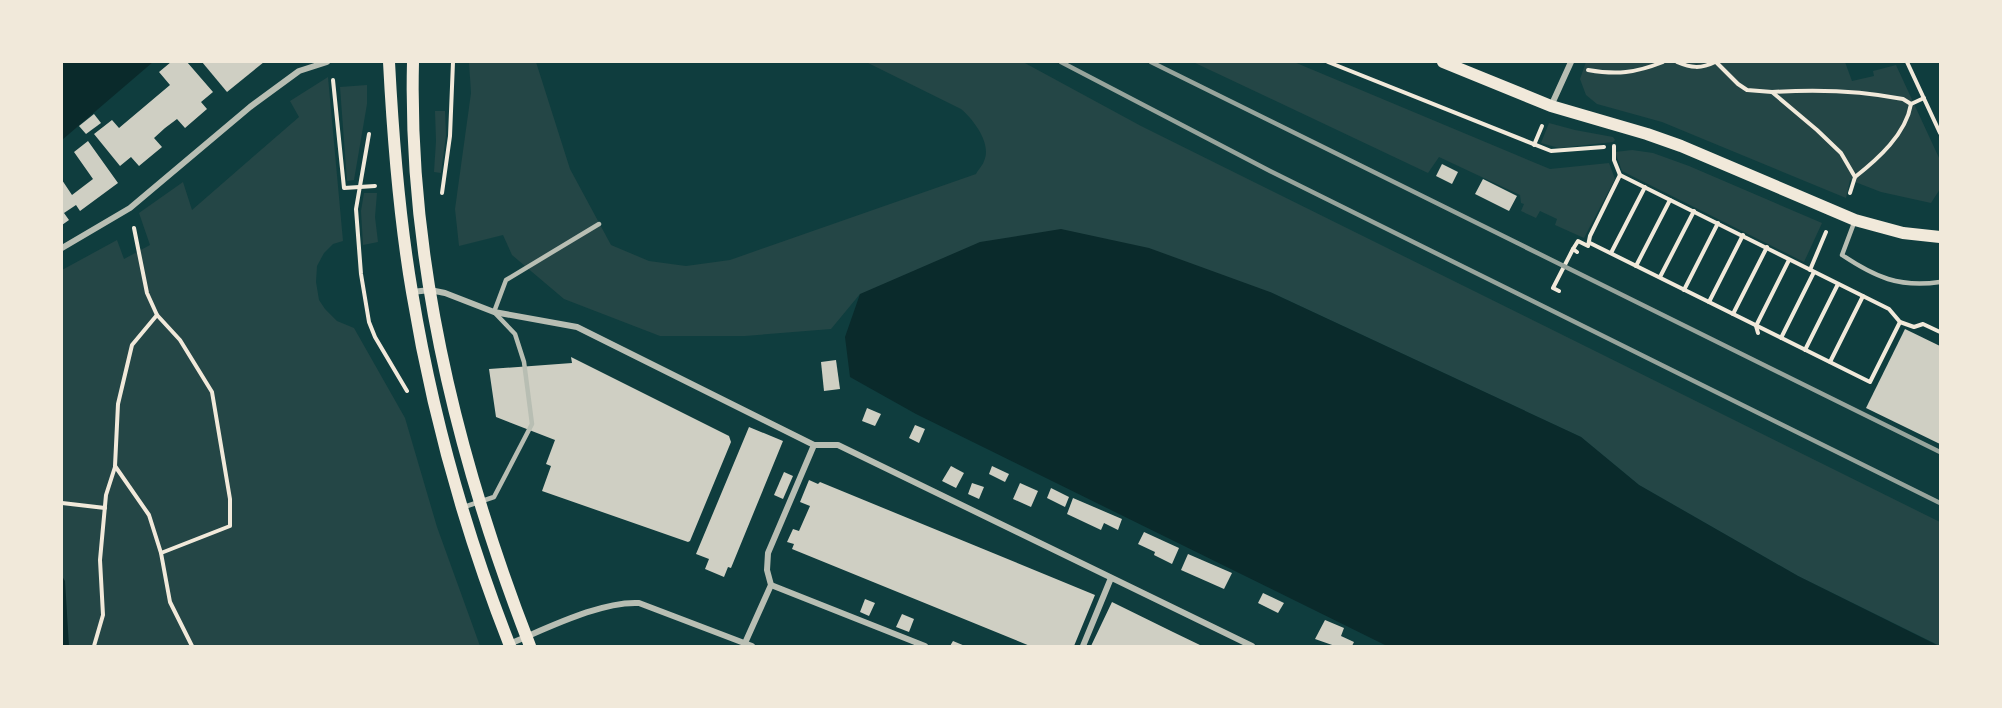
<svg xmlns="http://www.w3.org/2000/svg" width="2002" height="708" viewBox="0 0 2002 708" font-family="'Space Grotesk',sans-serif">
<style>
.green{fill:#244646}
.water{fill:#0a2a2b}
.building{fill:#cfcfc3}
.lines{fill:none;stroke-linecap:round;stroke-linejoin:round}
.path{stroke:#f1e9da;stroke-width:4}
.service{stroke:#b8beb3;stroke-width:4.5}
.minor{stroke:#b8beb3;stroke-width:6}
.secondary{stroke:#f1e9da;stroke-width:12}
.rail{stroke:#97a49c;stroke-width:4.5}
</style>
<rect width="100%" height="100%" fill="#0f3d3e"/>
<g class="green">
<path d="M469 62H536L570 169 611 245 649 261 686 266 730 260 976 174C978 170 983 165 984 161 992 144 974 120 961 109L866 62H1023L1141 126 1940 522V646L1798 576 1639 485 1581 437 1270 292 860 294 831 329 745 336H660L564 299 512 255 503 235 459 246 455 209 471 93Z"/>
<polygon points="1193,62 1294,62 1550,169 1609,163 1615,179 1584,238 1555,225 1557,219 1540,211 1536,218 1521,211 1524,204 1521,203 1520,195 1439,157 1428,173"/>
<polygon points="1586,62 1845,62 1852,81 1874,76 1873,71 1896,65 1940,160 1940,189 1931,203 1881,192 1850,180 1846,198 1662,122 1597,104 1586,95 1580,79"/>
<polygon points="328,77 343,241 333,244 324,253 317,266 316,282 319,300 325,309 337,321 354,328 405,418 437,527 480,646 62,646 62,270 117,240 124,259 150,245 139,213 183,182 192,210 299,117 290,101"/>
<polygon points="367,85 367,104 354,180 347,181 340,87"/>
<polygon points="435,111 445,111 446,135 441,173 434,172 436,141"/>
<polygon points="1549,123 1575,130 1613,137 1615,140 1613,142 1559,148 1541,143"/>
<polygon points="1632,150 1653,153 1689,166 1822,223 1804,262 1622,171 1615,152"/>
<polygon points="364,193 377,193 375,217 378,242 363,245 361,211"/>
</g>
<g class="water">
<polygon points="62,62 153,62 62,140"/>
<polygon points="1061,229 1149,248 1270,292 1581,437 1639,485 1798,576 1939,646 1387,646 916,414 850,377 845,337 860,294 980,242"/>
<polygon points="62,576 65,581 69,646 62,646"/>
</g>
<g class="building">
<polygon points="171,62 187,62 213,92 201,102 207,109 185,128 177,119 165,128 154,138 162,147 139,166 131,157 120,166 94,134 112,120 119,128 170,85 159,72"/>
<polygon points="202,62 264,62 227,92"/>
<polygon points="94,114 101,123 86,134 79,126"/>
<polygon points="88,141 118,183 80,211 76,205 64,213 69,220 62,225 62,180 72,195 93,179 74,152"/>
<polygon points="1442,164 1458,172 1452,184 1436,176"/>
<polygon points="1483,179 1517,196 1509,211 1475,194"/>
<polygon points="1905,329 1940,346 1940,444 1866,408"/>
<polygon points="571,357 729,436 731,442 690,541 688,542 542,491 551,466 546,464 555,440 496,417 489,369 572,363"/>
<polygon points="836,360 840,389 824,391 821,362"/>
<polygon points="867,408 881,414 875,426 862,421"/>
<polygon points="915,425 925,429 919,443 909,438"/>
<polygon points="749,427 783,441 731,568 728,567 724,577 705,569 709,559 696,554"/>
<polygon points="951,466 964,473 956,488 942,481"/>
<polygon points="992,466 1009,474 1005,482 989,474"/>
<polygon points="784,472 793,476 783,499 774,495"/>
<polygon points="809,480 818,484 820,482 1095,595 1074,646 1030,646 792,549 794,544 787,542 793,529 799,531 810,506 800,502"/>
<polygon points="972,483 984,487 979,499 968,494"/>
<polygon points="1020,483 1038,491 1031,507 1013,499"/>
<polygon points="1051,488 1069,497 1065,507 1047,498"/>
<polygon points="1073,498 1122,519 1118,530 1104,523 1101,530 1067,514"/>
<polygon points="1144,532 1179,548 1172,564 1154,555 1155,552 1138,544"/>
<polygon points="1188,554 1232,573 1224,589 1181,570"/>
<polygon points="1263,593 1284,603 1278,613 1258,603"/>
<polygon points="865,599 875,603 869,616 860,612"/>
<polygon points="1112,602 1173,632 1202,646 1091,646"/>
<polygon points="902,614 914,619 909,632 896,627"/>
<polygon points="1325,620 1344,628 1341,636 1354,642 1352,646 1335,646 1315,639"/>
<polygon points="953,641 965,646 950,646"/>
</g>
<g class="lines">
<g class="path">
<polyline points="1328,62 1551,151 1604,147"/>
<path d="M1677 62C1691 68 1701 69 1715 62"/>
<polyline points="1716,62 1738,84 1747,90 1772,92 1817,130 1841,153 1855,177 1850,193"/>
<polyline points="1907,62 1940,133"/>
<path d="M1588 70C1617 75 1635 73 1663 62"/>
<polyline points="333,80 344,188 375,186"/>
<path d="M1772 92C1818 89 1858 90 1903 99L1911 104"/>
<polyline points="369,134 356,209 361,274 369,322 375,337 407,391"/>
<polyline points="1534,145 1542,126"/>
<polyline points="1614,146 1614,160 1620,175 1889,309 1900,322 1914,327 1923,324 1940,332"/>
<path d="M1855 177C1878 159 1906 134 1911 104L1924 98"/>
<polyline points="442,193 450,136 453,62"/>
<polyline points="134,228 147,293 157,315 180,340 212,392 230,499 230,526 161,553 170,602 192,646"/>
<polyline points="1590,243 1870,382 1900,322"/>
<polyline points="1573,249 1578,241 1588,246 1590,236 1620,175"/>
<polyline points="1611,253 1645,187"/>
<polyline points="1636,266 1670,200"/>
<polyline points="1810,270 1826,232"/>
<polyline points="1660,277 1694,211"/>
<polyline points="1684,290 1718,223"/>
<polyline points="1559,291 1553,288 1573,249 1577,252"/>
<polyline points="1709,302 1743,235"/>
<polyline points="1733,314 1767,247"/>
<polyline points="157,315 132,345 118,404 115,466 149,515 161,553"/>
<polyline points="1758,333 1756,326 1789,260"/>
<polyline points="1781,338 1814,272"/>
<polyline points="1805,350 1838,284"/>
<polyline points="1830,362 1863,296"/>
<polyline points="62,503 105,508"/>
<polyline points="94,646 103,615 100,560 106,495 115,467"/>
</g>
<g class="service">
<path d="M1854 223 1842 255C1875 277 1899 288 1940 282"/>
<polyline points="464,507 494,497 532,424 524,362 515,334 494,312 506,280 599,224"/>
</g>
<g class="minor">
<polyline points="1551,106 1571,62"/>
<polyline points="62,248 130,208 250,107 299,71 327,62"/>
<polyline points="412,292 430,290 445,293 494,312 577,327 814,445 838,445 1252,646"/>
<polyline points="771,585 925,646"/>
<polyline points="745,643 771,585 767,570 768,553 814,445"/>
<path d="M509 644C546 629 600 601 639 603L752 646"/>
<polyline points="1083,646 1111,578"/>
</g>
<g class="secondary">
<path d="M389 62C393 138 399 216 412 292 432 413 465 532 510 646"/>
<path d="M413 62C408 261 458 461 530 646"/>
<polyline points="1443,62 1551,106 1647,134 1681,146 1855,220 1903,233 1940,237"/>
</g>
<g class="rail">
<polyline points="1061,62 1270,171 1940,503"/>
<polyline points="1151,62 1940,452"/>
</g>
</g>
<rect width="2002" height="708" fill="none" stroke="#f1e9da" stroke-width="126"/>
</svg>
